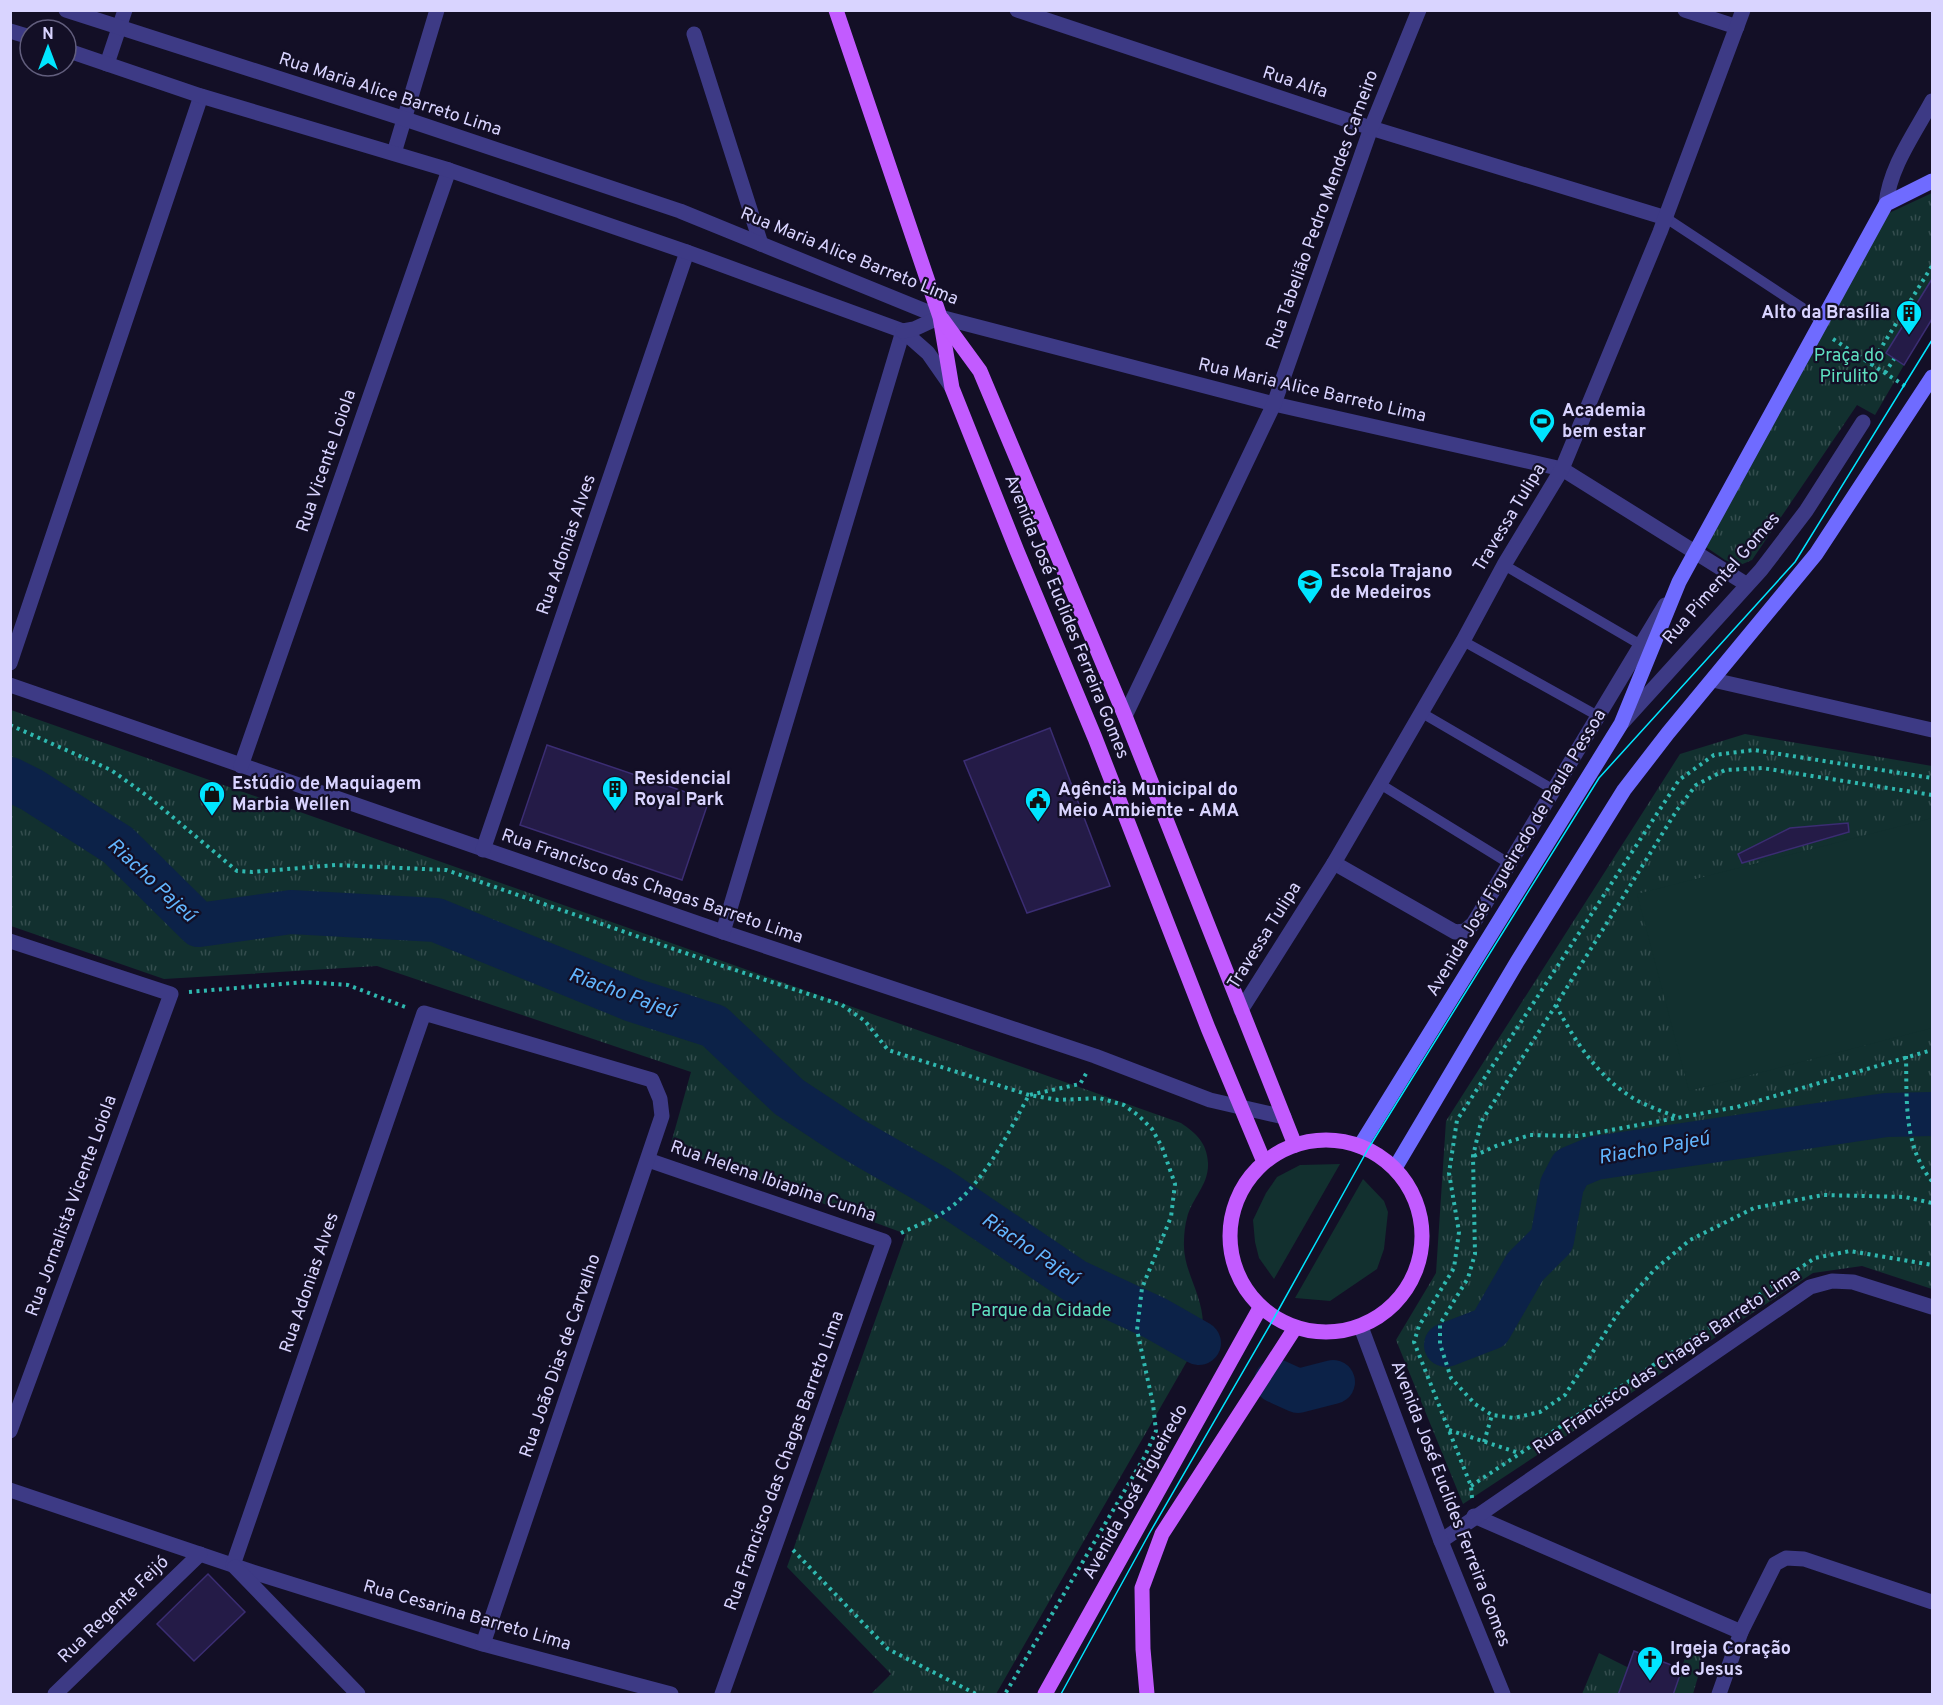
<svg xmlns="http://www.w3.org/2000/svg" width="1943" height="1705" viewBox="0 0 1943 1705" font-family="Overpass,sans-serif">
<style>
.park{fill:url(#park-tufts)}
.garden{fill:#12302f}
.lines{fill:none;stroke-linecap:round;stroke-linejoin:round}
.river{stroke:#0c2248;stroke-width:44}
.building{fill:#241b47;stroke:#3b2d73;stroke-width:1.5}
.path{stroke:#2fb8b0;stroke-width:4;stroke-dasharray:3 4.5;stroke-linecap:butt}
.service{stroke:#3d3a85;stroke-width:10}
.minor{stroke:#3d3a85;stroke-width:15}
.tertiary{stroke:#3d3a85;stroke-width:15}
.secondary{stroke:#6f6bff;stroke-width:15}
.primary{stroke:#c25bff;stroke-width:15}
.tram{stroke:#00e5ff;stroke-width:1.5}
.labels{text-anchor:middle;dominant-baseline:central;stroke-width:4.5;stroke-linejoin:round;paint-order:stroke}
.street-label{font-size:18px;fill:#d9d4ff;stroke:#130f26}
.poi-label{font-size:18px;font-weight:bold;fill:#d9d4ff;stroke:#130f26;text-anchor:start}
.park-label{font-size:18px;fill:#5fe0c0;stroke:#130f26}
.water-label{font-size:20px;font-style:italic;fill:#62b6ff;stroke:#130f26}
</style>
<defs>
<pattern id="park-tufts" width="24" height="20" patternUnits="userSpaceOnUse" patternTransform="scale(1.5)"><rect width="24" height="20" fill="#12302f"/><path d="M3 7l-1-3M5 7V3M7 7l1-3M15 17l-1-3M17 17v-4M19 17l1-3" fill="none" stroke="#344d4e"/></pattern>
</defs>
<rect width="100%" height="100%" fill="#130f26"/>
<g class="park">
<polygon points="1932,193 1932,279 1886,353 1904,365 1875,415 1857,405 1752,560 1738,566 1725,560 1703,545 1889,213"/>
<path d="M11 710 1181 1123C1196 1133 1207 1143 1208 1163 1209 1185 1192 1198 1187 1218 1185 1225 1184 1234 1184 1241 1182 1274 1208 1299 1202 1335L996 1694H871L891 1674 787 1567 906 1234 670 1147 691 1072 377 966 164 979 11 926Z"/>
<polygon points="1745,734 1932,766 1932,1289 1862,1266 1813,1273 1463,1504 1396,1340 1436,1273 1446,1121 1680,754"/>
<polygon points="1689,1646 1706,1649 1693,1694 1673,1694"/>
<polygon points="1599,1653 1629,1668 1619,1694 1582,1694"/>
</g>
<g class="garden">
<polygon points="1932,818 1932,1028 1689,1091 1637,894"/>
<polygon points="1340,1164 1274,1279 1259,1258 1255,1242 1253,1220 1266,1193 1277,1177 1300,1165"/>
<polygon points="1363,1179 1384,1201 1388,1212 1384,1249 1377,1269 1330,1301 1295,1298"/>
</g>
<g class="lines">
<g class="river">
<polyline points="10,779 32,790 118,845 199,925 291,912 436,920 633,1000 714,1026 789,1097 851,1138 936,1187 1075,1281 1155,1318 1199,1343"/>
<polyline points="1446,1345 1490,1328 1525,1267 1552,1240 1562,1185 1571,1168 1595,1158 1886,1115 1932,1114"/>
<polyline points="1276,1381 1298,1391 1333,1382"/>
</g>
</g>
<g class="building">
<polygon points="1932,279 1932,319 1904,365 1886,353"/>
<polygon points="1050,728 1110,886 1027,913 964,761"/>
<polygon points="547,745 709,800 682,880 520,825"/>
<polygon points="1848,823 1849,832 1742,863 1738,854 1790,828"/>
<polygon points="208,1574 245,1612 194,1661 157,1624"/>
<polygon points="1634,1651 1682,1669 1673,1695 1618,1695"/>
</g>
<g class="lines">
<g class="path">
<polyline points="1833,339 1871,364 1932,266"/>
<polyline points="1871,364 1905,386"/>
<polyline points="1885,373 1894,359"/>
<polyline points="10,725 111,770 150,798 237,871 252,872 336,865 446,870 720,965 842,1005 865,1021 888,1050 1029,1095 1058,1100 1099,1098 1124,1105 1139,1116 1152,1129 1162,1147 1175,1184 1171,1217 1142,1288 1137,1330 1153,1404 1156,1431 1145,1456 1005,1694"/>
<polyline points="1932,795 1762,768 1725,770 1696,785 1677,810 1556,1005 1481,1122 1473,1156 1475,1254 1468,1278 1440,1324 1440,1344 1451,1378 1475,1404 1492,1415 1514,1418 1540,1412 1565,1395 1620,1310 1654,1270 1690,1240 1754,1208 1823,1195 1905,1197 1932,1203"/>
<polyline points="189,992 305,982 348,985 408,1008"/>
<path d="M1556 1005C1575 1042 1600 1080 1638 1101 1650 1107 1664 1112 1677 1117"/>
<path d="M1906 1056C1907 1099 1903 1146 1932 1181"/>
<polyline points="1474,1156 1496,1146 1530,1135 1578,1136 1737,1107 1932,1050"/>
<path d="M901 1233C913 1227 927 1222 939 1215 980 1192 1007 1135 1029 1095L1080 1084 1087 1072"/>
<polyline points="1797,1270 1815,1258 1850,1251 1932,1265"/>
<polyline points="1449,1430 1519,1453"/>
<polyline points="1484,1442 1492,1415"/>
<polyline points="1471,1486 1783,1279"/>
<polyline points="1472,1498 1471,1486 1414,1342 1419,1326 1454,1268 1459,1232 1449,1173 1457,1120 1679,780 1714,755 1754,750 1932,778"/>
<polyline points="793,1550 888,1649 976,1694"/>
</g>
<g class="service">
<polyline points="1666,218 1821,320"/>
<polyline points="1504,565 1641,645"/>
<polyline points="1463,641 1598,716"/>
<polyline points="1422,713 1554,790"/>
<polyline points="1380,784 1510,864"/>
</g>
<g class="minor">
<polyline points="1017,10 1371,128 1666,218"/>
<polyline points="1685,10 1737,27"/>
<polyline points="694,34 761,244"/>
<polyline points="107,64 125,10"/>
<polyline points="394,153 437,10"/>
<path d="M1886 204C1890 166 1915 133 1932 101"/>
<polyline points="940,317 1274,404 1562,469 1746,584"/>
<polyline points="10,663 201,96"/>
<polyline points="1713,680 1932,730"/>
<polyline points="10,685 723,932 1095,1056 1210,1100 1284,1117"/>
<polyline points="1125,716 1274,404 1371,128 1419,10"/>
<polyline points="1623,722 1761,570 1806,511 1863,422"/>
<polyline points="241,766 449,170"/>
<polyline points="483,850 687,252"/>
<polyline points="1334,863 1455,932 1465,931 1473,924 1665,605"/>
<polyline points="723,932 903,331"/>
<polyline points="10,941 171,994 10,1431"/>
<polyline points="1241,1010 1334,863 1463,641 1504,565 1562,469 1660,232 1743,10"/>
<polyline points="648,1160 884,1241 722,1694"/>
<polyline points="10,1490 253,1572 483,1644 671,1694"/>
<polyline points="1474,1516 1741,1632"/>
<polyline points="1441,1541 1810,1287 1832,1281 1853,1282 1932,1307"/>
<polyline points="233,1565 424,1013 652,1080 660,1099 662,1116 483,1644"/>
<polyline points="235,1567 358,1694"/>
<polyline points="55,1694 200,1554"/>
<polyline points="1719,1694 1741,1632 1775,1564 1786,1558 1804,1559 1932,1602"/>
</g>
<g class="tertiary">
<polyline points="66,10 405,119 680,211 940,317"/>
<polyline points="10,31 30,37"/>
<polyline points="66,50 201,96 449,170 687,252 903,331 928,353 951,386"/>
<polyline points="903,331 914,329 940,317"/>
<polyline points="1361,1327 1441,1541 1503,1694"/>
</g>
<g class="secondary">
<polyline points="1360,1146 1621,724 1679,582 1886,204 1932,181"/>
<polyline points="1395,1168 1517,962 1624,790 1668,733 1816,554 1932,377"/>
</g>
<g class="primary">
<polyline points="836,10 940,317 952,388 1017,551 1095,738 1208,1028 1264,1162"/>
<polyline points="942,319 980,371 1125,716 1295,1145"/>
<circle cx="1326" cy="1236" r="96"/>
<polyline points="1045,1694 1260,1308"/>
<polyline points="1147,1694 1143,1649 1142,1588 1162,1534 1295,1328"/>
</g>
<polyline class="tram" points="1061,1694 1149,1534 1274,1318 1368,1149 1599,778 1795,562 1932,340"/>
</g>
<defs>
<g id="building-pin" transform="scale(1.35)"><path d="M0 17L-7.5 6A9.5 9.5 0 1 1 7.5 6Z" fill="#00e5ff" stroke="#130f26"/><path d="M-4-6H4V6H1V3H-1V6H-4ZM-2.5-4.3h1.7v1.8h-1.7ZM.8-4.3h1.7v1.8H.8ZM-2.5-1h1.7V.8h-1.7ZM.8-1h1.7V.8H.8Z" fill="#111"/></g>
<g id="stadium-pin" transform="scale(1.35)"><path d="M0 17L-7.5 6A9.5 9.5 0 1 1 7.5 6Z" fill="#00e5ff" stroke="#130f26"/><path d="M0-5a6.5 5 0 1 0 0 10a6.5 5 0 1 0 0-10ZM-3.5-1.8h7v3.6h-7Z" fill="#111"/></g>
<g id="school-pin" transform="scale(1.35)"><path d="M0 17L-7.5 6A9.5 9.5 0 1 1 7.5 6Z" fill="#00e5ff" stroke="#130f26"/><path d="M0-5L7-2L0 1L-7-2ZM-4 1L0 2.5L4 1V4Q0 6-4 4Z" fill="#111"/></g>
<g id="shop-pin" transform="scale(1.35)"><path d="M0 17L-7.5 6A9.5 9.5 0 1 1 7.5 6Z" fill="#00e5ff" stroke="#130f26"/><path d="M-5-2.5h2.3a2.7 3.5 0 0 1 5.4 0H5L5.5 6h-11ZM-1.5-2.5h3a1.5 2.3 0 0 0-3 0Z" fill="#111"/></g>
<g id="civic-pin" transform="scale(1.35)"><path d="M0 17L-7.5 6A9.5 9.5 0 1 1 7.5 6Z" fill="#00e5ff" stroke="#130f26"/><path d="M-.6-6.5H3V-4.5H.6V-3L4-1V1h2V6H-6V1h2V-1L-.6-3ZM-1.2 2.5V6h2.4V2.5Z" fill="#111"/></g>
<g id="church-pin" transform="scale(1.35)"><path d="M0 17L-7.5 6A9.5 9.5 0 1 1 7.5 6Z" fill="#00e5ff" stroke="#130f26"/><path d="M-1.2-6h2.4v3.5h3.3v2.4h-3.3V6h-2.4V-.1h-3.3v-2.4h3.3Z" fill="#111"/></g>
</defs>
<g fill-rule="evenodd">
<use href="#building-pin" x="1909" y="313"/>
<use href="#stadium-pin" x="1542" y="421"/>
<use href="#school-pin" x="1310" y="582"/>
<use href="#building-pin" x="615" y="789"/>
<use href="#shop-pin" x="212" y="794"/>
<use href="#civic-pin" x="1038" y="800"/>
<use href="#church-pin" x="1650" y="1659"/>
</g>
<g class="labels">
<g class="street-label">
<text transform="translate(1295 83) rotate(18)">Rua Alfa</text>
<text transform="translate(390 95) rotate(18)">Rua Maria Alice Barreto Lima</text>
<text transform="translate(1323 210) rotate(-70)">Rua Tabelião Pedro Mendes Carneiro</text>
<text transform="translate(849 257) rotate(22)">Rua Maria Alice Barreto Lima</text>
<text transform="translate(1312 391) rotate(13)">Rua Maria Alice Barreto Lima</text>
<text transform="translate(327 461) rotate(-71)">Rua Vicente Loiola</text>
<text transform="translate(1510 518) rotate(-59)">Travessa Tulipa</text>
<text transform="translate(567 545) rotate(-71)">Rua Adonias Alves</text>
<text transform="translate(1722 579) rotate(-49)">Rua Pimentel Gomes</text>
<text transform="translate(1066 617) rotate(68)">Avenida José Euclides Ferreira Gomes</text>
<text transform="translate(1517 853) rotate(-59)">Avenida José Figueiredo de Paula Pessoa</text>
<text transform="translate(652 887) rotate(19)">Rua Francisco das Chagas Barreto Lima</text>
<text transform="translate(1265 936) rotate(-58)">Travessa Tulipa</text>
<text transform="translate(773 1182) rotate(19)">Rua Helena Ibiapina Cunha</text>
<text transform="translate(72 1206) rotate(-70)">Rua Jornalista Vicente Loiola</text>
<text transform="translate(310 1283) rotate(-71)">Rua Adonias Alves</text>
<text transform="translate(561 1356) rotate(-71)">Rua João Dias de Carvalho</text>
<text transform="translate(1667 1362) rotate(-34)">Rua Francisco das Chagas Barreto Lima</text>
<text transform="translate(785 1461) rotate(-70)">Rua Francisco das Chagas Barreto Lima</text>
<text transform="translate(1136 1492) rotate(-61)">Avenida José Figueiredo</text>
<text transform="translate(1450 1504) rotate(69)">Avenida José Euclides Ferreira Gomes</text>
<text transform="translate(114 1610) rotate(-44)">Rua Regente Feijó</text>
<text transform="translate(467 1616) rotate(16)">Rua Cesarina Barreto Lima</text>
</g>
<g class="poi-label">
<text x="1890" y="313" text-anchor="end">Alto da Brasília</text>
<text x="1562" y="411">Academia<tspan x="1562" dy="21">bem estar</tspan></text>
<text x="1330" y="572">Escola Trajano<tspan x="1330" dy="21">de Medeiros</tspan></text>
<text x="634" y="779">Residencial<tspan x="634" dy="21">Royal Park</tspan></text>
<text x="232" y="784">Estúdio de Maquiagem<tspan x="232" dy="21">Marbia Wellen</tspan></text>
<text x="1058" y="790">Agência Municipal do<tspan x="1058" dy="21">Meio Ambiente - AMA</tspan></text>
<text x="1670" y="1649">Irgeja Coração<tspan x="1670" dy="21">de Jesus</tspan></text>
</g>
<g class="park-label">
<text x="1849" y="356">Praça do<tspan x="1849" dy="21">Pirulito</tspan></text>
<text x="1041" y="1311">Parque da Cidade</text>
</g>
<g class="water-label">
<text transform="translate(151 881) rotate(43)">Riacho Pajeú</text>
<text transform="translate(622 994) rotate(20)">Riacho Pajeú</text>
<text transform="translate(1654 1149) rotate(-10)">Riacho Pajeú</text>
<text transform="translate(1030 1250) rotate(34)">Riacho Pajeú</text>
</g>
</g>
<rect width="1943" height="1705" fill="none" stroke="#d9d4ff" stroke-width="24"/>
<g transform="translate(48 48)"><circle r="28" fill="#130f26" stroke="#625e7d" stroke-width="1.5"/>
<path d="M0-4.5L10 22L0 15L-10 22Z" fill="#00e5ff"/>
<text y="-9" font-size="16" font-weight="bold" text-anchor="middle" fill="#d9d4ff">N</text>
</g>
</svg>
